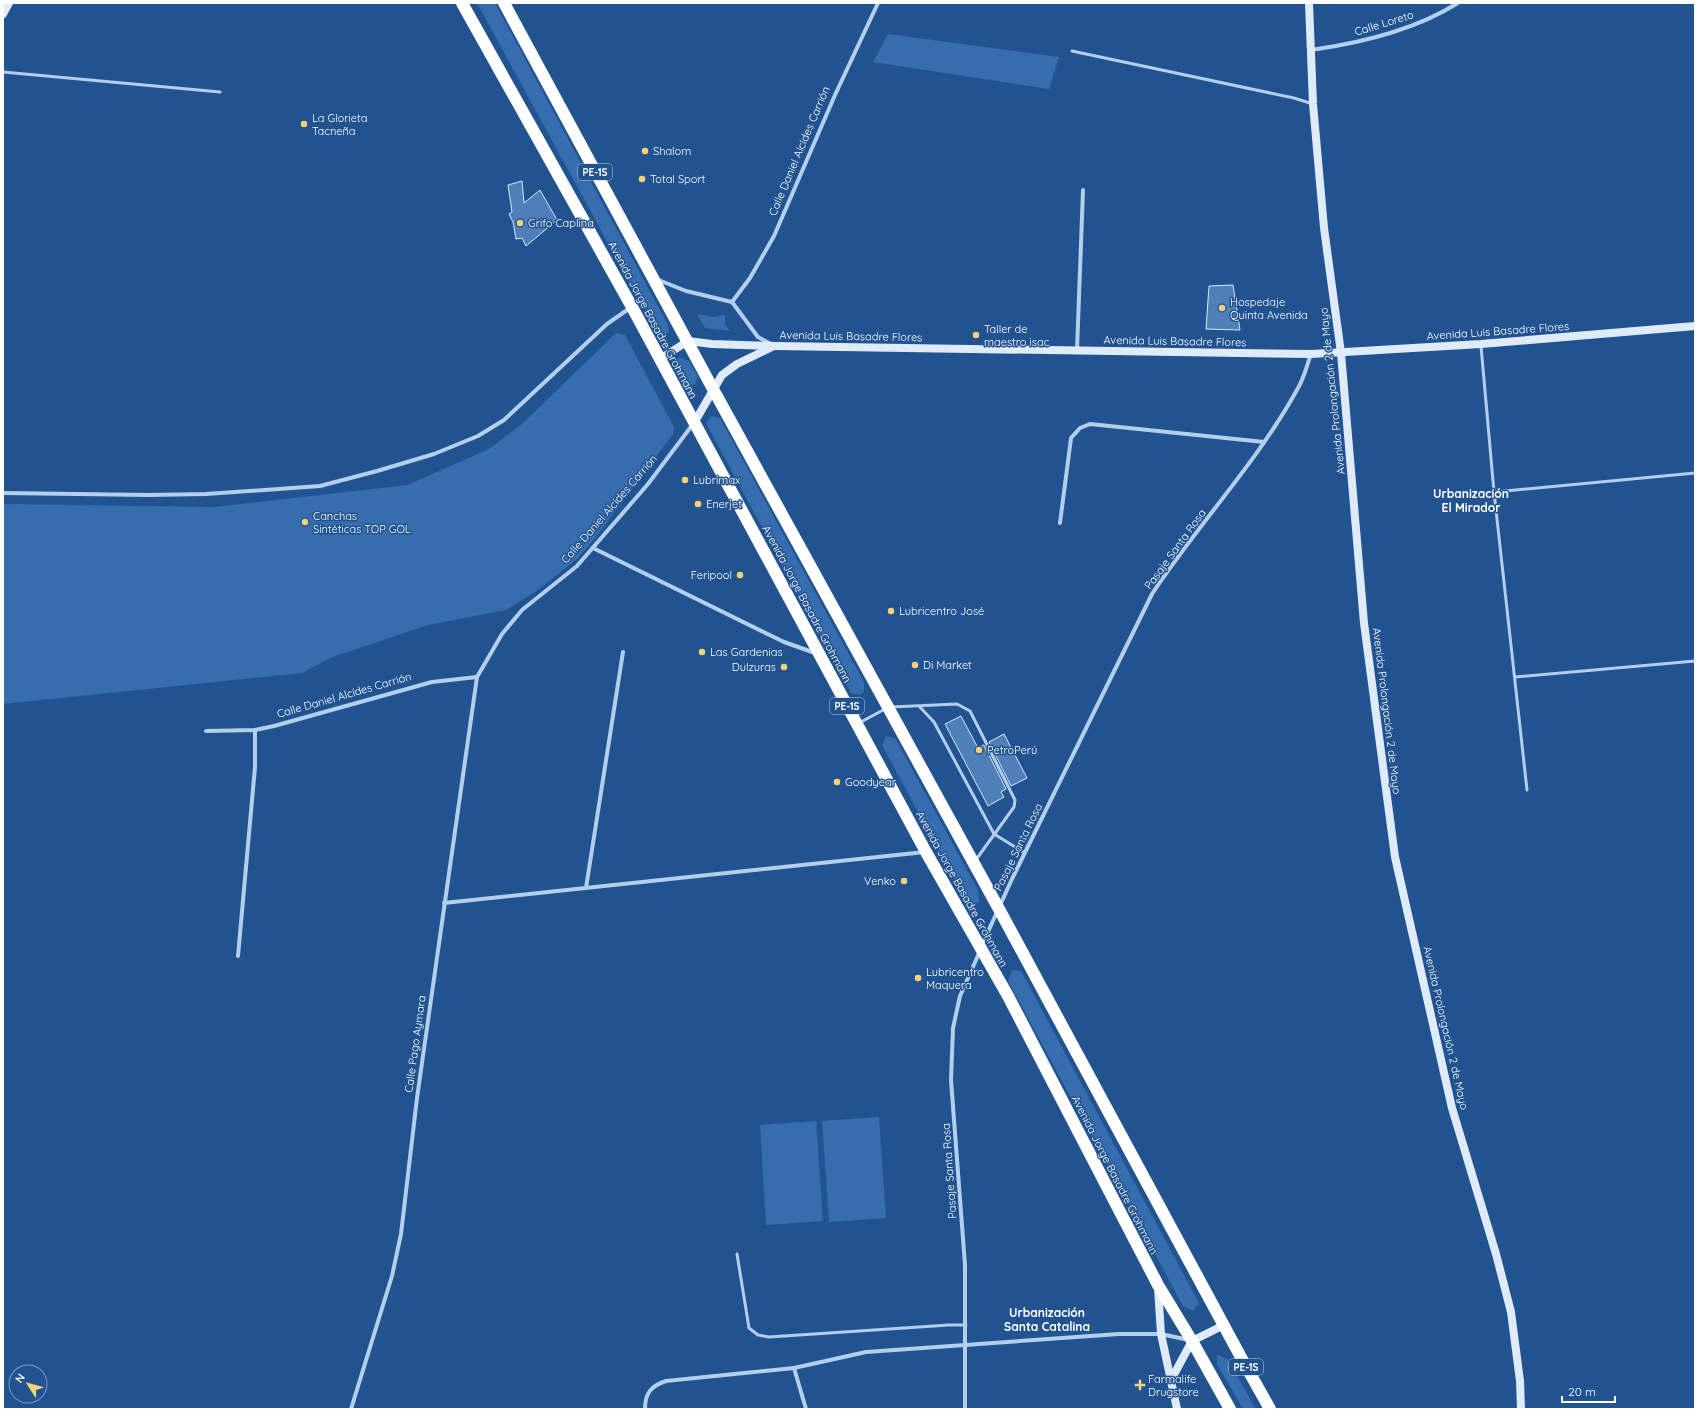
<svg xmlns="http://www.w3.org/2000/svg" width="1698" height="1412" viewBox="0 0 1698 1412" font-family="Quicksand,sans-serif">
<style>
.green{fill:#366dae}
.building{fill:#4f7fb9;stroke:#d9e8f9}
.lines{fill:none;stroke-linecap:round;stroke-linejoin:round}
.lane{stroke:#b4ceed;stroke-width:3}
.street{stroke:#b4ceed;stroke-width:4}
.secondary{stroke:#e0ebfa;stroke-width:8}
.highway{stroke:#fff;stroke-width:12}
.poi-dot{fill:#f8d276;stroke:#225391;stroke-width:1.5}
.labels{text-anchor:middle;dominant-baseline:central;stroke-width:3;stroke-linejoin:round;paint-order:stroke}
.shield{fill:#225391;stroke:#bdcbde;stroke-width:1}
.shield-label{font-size:10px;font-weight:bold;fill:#fff}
.street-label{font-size:11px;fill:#fff;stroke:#225391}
.poi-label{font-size:11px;fill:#fff;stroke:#225391;text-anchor:start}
.neighbourhood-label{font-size:12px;font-weight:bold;fill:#fff;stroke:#225391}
</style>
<rect width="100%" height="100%" fill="#225391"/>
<g class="green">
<polygon points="477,3 495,3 668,325 669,332 662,337 657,333"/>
<polygon points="888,34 1059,57 1049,89 873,62"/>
<polygon points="697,314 713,317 725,315 725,324 730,331 705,328"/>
<polygon points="616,333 625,335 674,427 673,434 596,537 577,559 538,590 506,610 428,625 330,658 302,673 3,704 3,504 214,507 407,485 489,449 523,423"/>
<polygon points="681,358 689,361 698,377 695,384 688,387 682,383 674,368 676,359"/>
<polygon points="711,416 720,418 864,682 864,692 859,695 851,693 706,423"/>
<polygon points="886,736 895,738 978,890 979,901 974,905 967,903 882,745"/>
<polygon points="1012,970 1021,971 1199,1303 1193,1311 1183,1306 1008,981"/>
<polygon points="879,1117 886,1218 829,1222 822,1121"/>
<polygon points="816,1121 823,1221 766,1225 760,1125"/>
<polygon points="1217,1354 1228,1360 1256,1409 1243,1409 1217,1364"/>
</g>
<g class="building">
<polygon points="522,181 524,203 540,190 557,220 526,246 522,238 516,239 513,222 509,214 512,212 508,185"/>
<polygon points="1233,285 1240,330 1206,329 1209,286"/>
<polygon points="961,716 978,748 984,745 1006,789 1001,792 1004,797 988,806 945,724"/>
<polygon points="1004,734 1027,778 1011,786 989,742"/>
</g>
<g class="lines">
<g class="lane">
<polyline points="1072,51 1294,98 1313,104"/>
<polyline points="3,72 220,92"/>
<polyline points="1481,346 1494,492 1527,790"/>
<polyline points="1494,492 1695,473"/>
<polyline points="1515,677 1695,661"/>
<polyline points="919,706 934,722 994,834 1025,853"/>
<polyline points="891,707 957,704 970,711 1015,800 1014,807 975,861"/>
<polyline points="859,723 885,709"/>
<polyline points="737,1254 749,1328 758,1335 769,1337 949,1325 966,1325"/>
</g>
<g class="street">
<path d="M1311 50C1361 43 1415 30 1458 3"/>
<polyline points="656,279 686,291 732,302 758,337 771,344"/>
<polyline points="732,302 750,278 774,236 835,95 878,3"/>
<polyline points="1077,350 1083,190"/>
<polyline points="3,493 149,495 206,494 320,486 377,471 434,454 478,436 504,420 607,324 630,308"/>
<polyline points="1060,523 1071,438 1080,428 1090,424 1264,442"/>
<polyline points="593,548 784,642 815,653"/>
<polyline points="206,731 255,730 274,726 432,682 477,677"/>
<polyline points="586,888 623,652"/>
<polyline points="444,903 925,852"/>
<path d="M982 945 1012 879 1152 594C1198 524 1257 463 1298 388 1304 378 1307 365 1311 354"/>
<polyline points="238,956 255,767 255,730"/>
<polyline points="794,1368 806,1409"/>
<polyline points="351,1409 392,1276 401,1234 417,1098 477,677 502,634 522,610 577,566 648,484 693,424"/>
<path d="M645 1409C645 1393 651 1386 666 1381L794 1368 866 1352 1119 1334H1161L1189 1340"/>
<polyline points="965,1409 965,1265 951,1080 953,1028 960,996 980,951"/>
</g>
<g class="secondary">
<polyline points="1309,3 1313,104 1324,228 1341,353 1364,623 1395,857 1452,1108 1496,1254 1511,1312 1520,1381 1521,1409"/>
<polyline points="3,14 9,3"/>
<polyline points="660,359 688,341 712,344 775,346 1311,354 1481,344 1695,326"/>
<polyline points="694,423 722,375 737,364 772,347"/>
<polyline points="1158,1288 1161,1334 1177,1409"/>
<polyline points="1171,1380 1192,1341 1224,1325"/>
</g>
<g class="highway">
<polyline points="462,3 632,307 926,852 1008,996 1158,1285 1192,1341 1230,1409"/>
<polyline points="504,3 713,389 999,909 1243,1361 1270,1409"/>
</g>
</g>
<g class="poi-dot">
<circle cx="304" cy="124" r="4"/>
<circle cx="645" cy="151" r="4"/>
<circle cx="642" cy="179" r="4"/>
<circle cx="520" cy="223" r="4"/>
<circle cx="1222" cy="308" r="4"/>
<circle cx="976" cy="335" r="4"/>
<circle cx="685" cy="480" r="4"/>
<circle cx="698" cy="504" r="4"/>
<circle cx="305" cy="522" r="4"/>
<circle cx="740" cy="575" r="4"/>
<circle cx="891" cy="611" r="4"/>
<circle cx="702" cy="652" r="4"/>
<circle cx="915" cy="665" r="4"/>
<circle cx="784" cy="667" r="4"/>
<circle cx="979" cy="750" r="4"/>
<circle cx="837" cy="782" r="4"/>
<circle cx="904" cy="881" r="4"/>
<circle cx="918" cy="978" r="4"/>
<path d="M1138 1379h4v4h4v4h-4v4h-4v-4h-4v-4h4z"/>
</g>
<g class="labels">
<g class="shield">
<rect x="578" y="164" width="34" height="16" rx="3"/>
<rect x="830" y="698" width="34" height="16" rx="3"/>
<rect x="1229" y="1359" width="34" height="16" rx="3"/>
</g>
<g class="shield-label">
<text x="595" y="172">PE-1S</text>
<text x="847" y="706">PE-1S</text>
<text x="1246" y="1367">PE-1S</text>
</g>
<g class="street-label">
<text transform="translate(1384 23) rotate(-17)">Calle Loreto</text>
<text transform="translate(799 151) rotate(-67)">Calle Daniel Alcídes Carrión</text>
<text transform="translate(653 320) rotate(62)">Avenida Jorge Basadre Grohmann</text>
<text transform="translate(1498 331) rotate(-4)">Avenida Luis Basadre Flores</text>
<text transform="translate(851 336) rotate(1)">Avenida Luis Basadre Flores</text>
<text transform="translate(1175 341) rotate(1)">Avenida Luis Basadre Flores</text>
<text transform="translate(1332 391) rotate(-96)">Avenida Prolongación 2 de Mayo</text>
<text transform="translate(609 509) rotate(-49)">Calle Daniel Alcídes Carrión</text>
<text transform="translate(1175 549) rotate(-54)">Pasaje Santa Rosa</text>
<text transform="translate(807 604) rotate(62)">Avenida Jorge Basadre Grohmann</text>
<text transform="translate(344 695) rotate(-16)">Calle Daniel Alcídes Carrión</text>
<text transform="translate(1387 711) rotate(83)">Avenida Prolongación 2 de Mayo</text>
<text transform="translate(1018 847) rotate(-64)">Pasaje Santa Rosa</text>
<text transform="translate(962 889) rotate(61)">Avenida Jorge Basadre Grohmann</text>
<text transform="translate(1446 1028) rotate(77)">Avenida Prolongación 2 de Mayo</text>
<text transform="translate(415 1044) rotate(-82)">Calle Pago Aymara</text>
<text transform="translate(949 1171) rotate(-94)">Pasaje Santa Rosa</text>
<text transform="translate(1115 1175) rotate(63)">Avenida Jorge Basadre Grohmann</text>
</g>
<g class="poi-label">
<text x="312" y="118">La Glorieta<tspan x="312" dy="13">Tacneña</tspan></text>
<text x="653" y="151">Shalom</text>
<text x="650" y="179">Total Sport</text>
<text x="528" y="223">Grifo Caplina</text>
<text x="1230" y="302">Hospedaje<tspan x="1230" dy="13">Quinta Avenida</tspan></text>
<text x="984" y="329">Taller de<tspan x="984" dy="13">maestro isac</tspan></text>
<text x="693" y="480">Lubrimax</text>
<text x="706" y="504">Enerjet</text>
<text x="313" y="516">Canchas<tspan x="313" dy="13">Sintéticas TOP GOL</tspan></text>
<text x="732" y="575" text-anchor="end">Feripool</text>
<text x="899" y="611">Lubricentro José</text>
<text x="710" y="652">Las Gardenias</text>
<text x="923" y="665">Di Market</text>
<text x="776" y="667" text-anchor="end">Dulzuras</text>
<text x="987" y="750">PetroPerú</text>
<text x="845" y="782">Goodyear</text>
<text x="896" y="881" text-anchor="end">Venko</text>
<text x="926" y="972">Lubricentro<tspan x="926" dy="13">Maquera</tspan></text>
<text x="1148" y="1379">Farmalife<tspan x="1148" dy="13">Drugstore</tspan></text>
</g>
<g class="neighbourhood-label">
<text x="1471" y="493">Urbanización<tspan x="1471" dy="14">El Mirador</tspan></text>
<text x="1047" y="1312">Urbanización<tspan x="1047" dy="14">Santa Catalina</tspan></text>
</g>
</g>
<rect width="1698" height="1412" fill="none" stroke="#ffffff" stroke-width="8"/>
<g transform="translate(28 1384) rotate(306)"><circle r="19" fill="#225391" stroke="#7a98bd"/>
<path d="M0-3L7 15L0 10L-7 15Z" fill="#f8d276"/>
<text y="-6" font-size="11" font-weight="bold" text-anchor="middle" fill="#ffffff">N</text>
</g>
<path d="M1562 1396v6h53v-6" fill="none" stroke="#ffffff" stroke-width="2"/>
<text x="1568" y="1396" font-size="12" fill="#ffffff" stroke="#225391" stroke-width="3" paint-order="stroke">20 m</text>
</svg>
